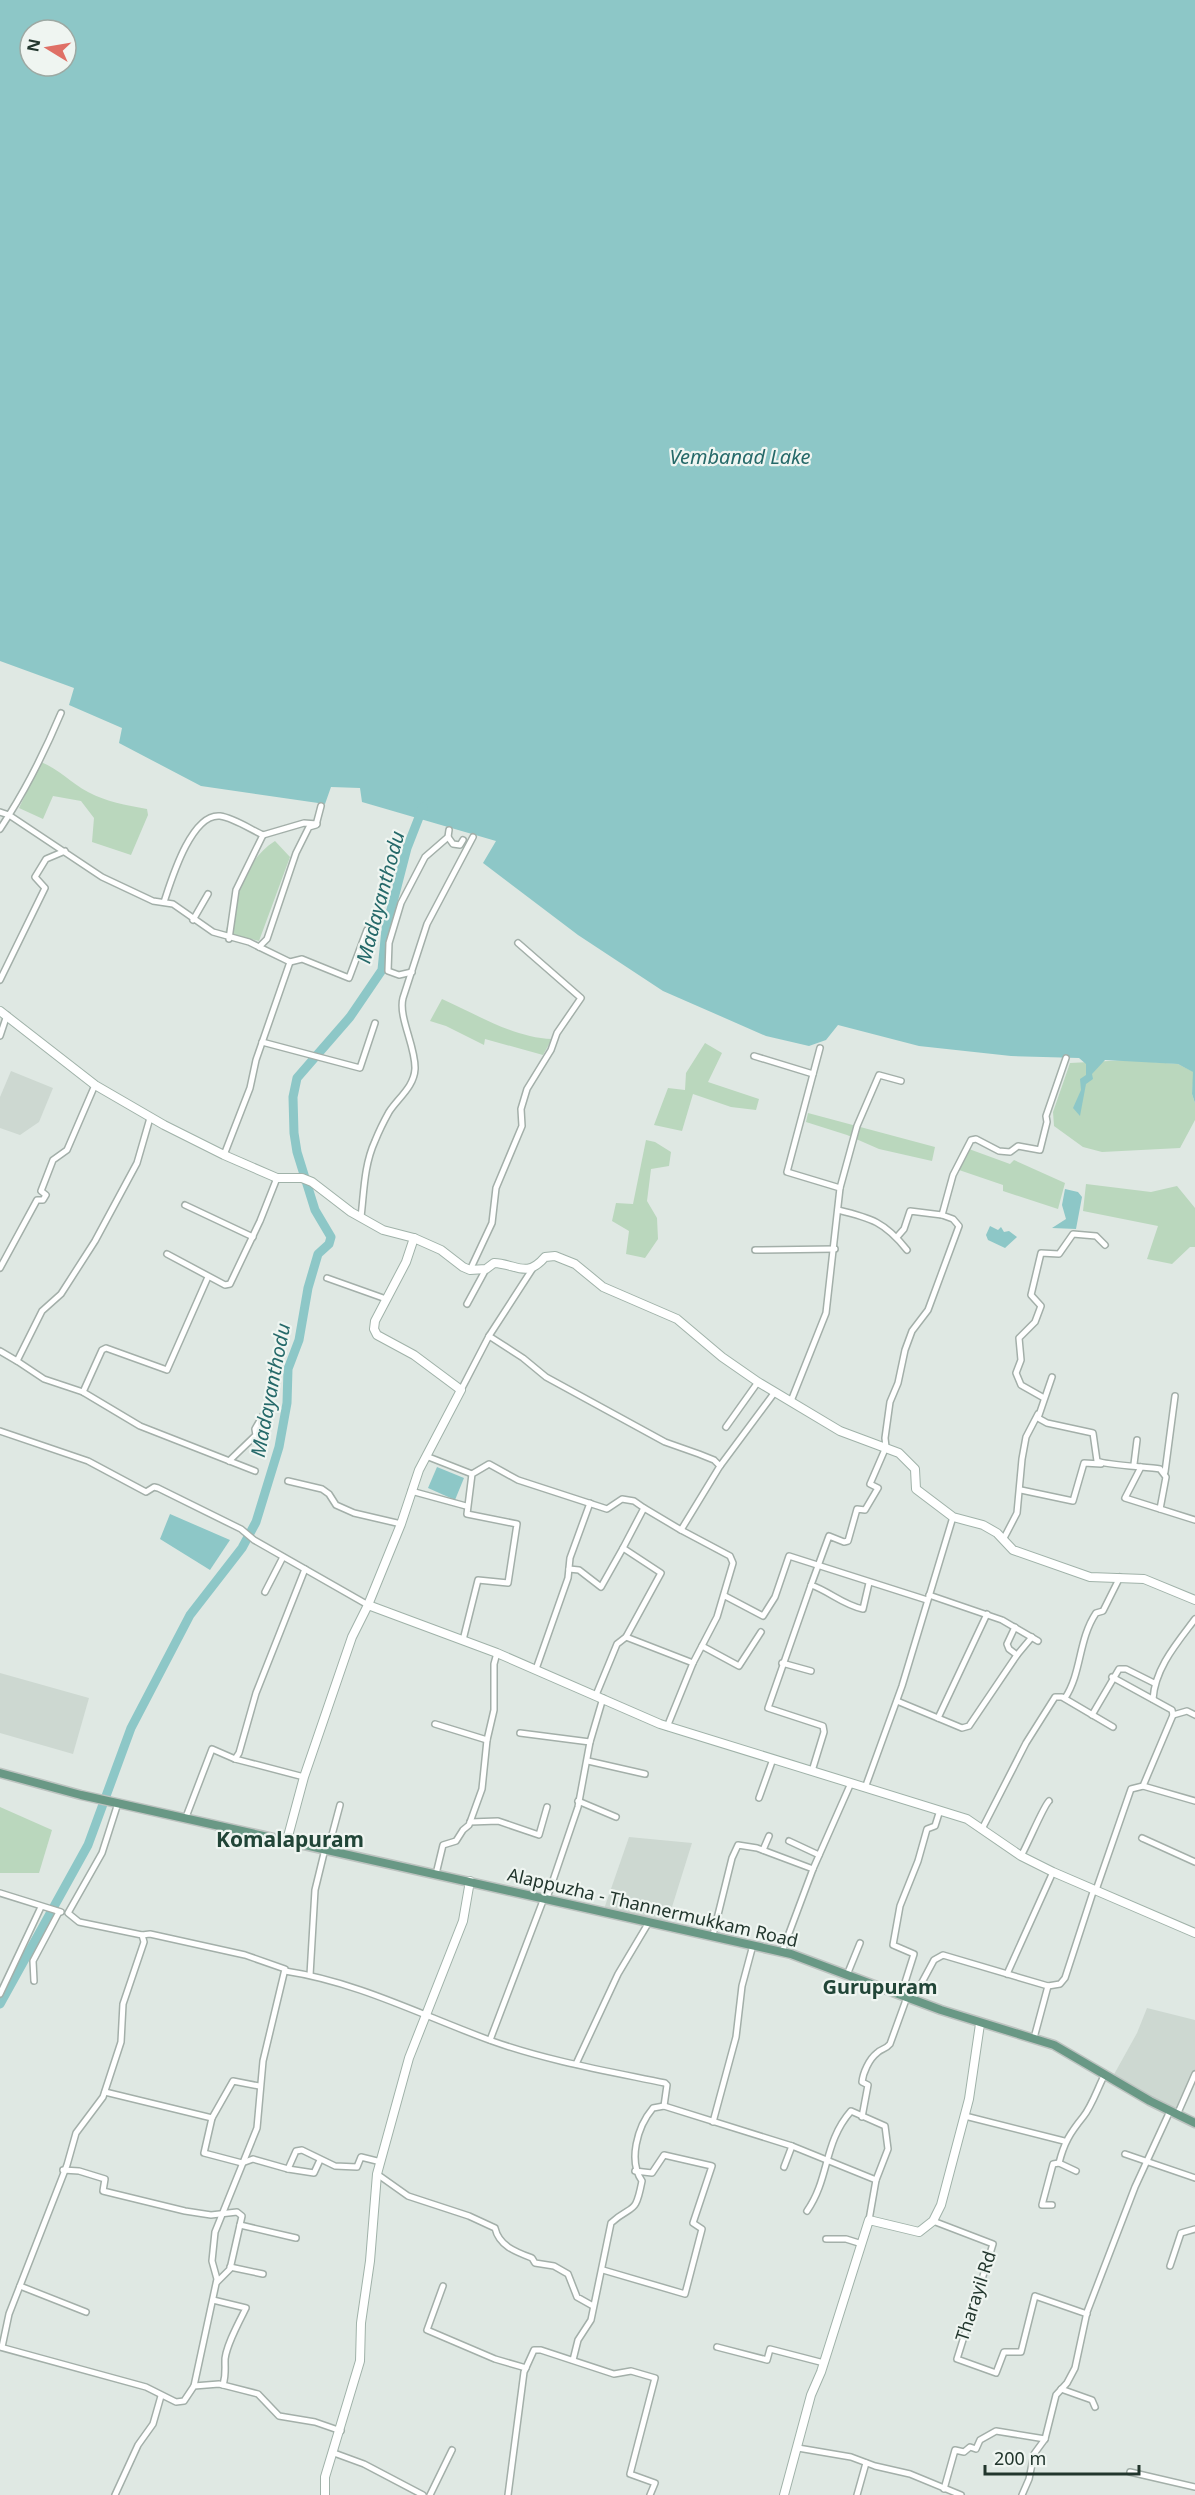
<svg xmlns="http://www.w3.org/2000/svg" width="1195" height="2495" viewBox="0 0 1195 2495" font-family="'Noto Sans',sans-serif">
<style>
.built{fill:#cdd8d1}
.green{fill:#bad7bd}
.water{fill:#8dc7c7;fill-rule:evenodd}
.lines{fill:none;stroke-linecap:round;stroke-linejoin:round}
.river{stroke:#8dc7c7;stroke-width:9}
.street-casing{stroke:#a3afa9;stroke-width:8}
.secondary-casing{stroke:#a0b2a9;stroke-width:10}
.primary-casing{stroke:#bdc3c0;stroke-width:11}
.street{stroke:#fff;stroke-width:5}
.secondary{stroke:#fff;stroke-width:8}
.primary{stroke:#699885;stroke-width:8}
.labels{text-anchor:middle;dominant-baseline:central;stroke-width:4.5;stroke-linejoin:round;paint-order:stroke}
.street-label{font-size:18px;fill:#22362d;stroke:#eff5f1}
.water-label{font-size:20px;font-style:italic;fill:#256969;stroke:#eff5f1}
.neighbourhood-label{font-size:20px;font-weight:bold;fill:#214537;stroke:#eff5f1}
.quarter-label{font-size:21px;font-weight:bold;fill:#214537;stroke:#eff5f1}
</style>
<rect width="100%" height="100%" fill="#dfe8e3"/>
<g class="built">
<polygon points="11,1071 53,1088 39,1122 20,1135 0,1128 0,1097"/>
<polygon points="0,1673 89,1698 73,1754 0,1733"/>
<polygon points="629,1837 692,1843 667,1923 604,1909"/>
<polygon points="1147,2008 1195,2020 1195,2069 1177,2111 1112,2078 1137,2033"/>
</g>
<g class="green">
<path d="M41 762C59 769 71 783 88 792 107 802 125 805 147 809L148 815 131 855 92 842 94 818 81 801 53 796 43 819 19 808Z"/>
<path d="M275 841 290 857 259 941 225 933C237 900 243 861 275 841Z"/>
<path d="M442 999C476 1014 514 1038 552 1039L543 1055 485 1039 484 1045 446 1026 430 1021Z"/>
<polygon points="705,1043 722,1053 708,1082 759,1099 756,1110 731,1107 693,1094 682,1131 654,1125 668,1088 685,1090 686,1073"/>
<polygon points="1128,1060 1178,1064 1194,1072 1192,1094 1195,1103 1195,1120 1180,1148 1102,1152 1083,1147 1054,1126 1053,1112 1070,1063"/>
<polygon points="808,1113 935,1147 932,1161 879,1149 847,1135 806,1122"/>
<polygon points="646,1140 655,1142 671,1152 669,1166 651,1169 647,1201 657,1218 658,1239 645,1258 626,1254 629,1231 612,1221 616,1203 633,1204"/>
<polygon points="969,1149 1010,1164 1014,1160 1065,1183 1058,1209 1003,1191 1003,1185 959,1170"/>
<polygon points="1086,1184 1151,1192 1177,1186 1195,1208 1195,1247 1190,1247 1172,1264 1147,1259 1158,1226 1083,1211"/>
<polygon points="0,1807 52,1830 39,1873 0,1873"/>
</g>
<g class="water">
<path d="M0 0H1195V1103L1192 1094 1193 1072 1178 1064 1105 1060 1092 1074 1093 1079 1086 1084 1080 1116 1073 1108 1081 1090 1080 1079 1086 1075V1064L1079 1058 1011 1056 919 1046 838 1025 826 1040 809 1046 766 1036 663 991 578 935 483 863 496 841 362 802 360 788 331 787 325 804 201 786 119 743 122 728 69 705 74 688 0 661ZM30 30H66V66H30Z"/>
<polygon points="1065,1189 1078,1192 1082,1197 1076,1229 1052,1228 1066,1219 1062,1205"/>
<polygon points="990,1226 998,1230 1001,1227 1004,1232 1009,1231 1017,1237 1005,1248 988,1240 986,1235"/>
<polygon points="437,1467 464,1478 455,1500 428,1488"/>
<polygon points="170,1514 230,1540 210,1570 160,1539"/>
</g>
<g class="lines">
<polyline class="river" points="0,2004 88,1845 131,1728 190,1615 242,1548 256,1522 279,1447 287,1403 288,1369 299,1340 308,1288 318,1254 329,1244 331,1237 315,1210 297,1152 294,1133 293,1097 297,1078 350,1017 382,970 386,929 407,848 423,807"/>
<g class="street-casing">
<g id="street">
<path d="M0 812 9 815C31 780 45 751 61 713"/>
<polyline points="0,829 9,815 102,877 153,901 173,904 213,932 249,942 290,962 256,1060 250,1088 224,1155"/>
<polyline points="448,837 453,844 460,845 463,840"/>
<path d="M164 902C171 881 191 813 220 816 234 818 250 829 263 835L304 823 317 824"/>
<polyline points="193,920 208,894"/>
<polyline points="229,939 236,890 263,835"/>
<polyline points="259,947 267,939 296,853 309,827 316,825 321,806"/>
<polyline points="290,962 302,959 349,978 367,930"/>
<polyline points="412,972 399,975 388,971 389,943 401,903 425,857 448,837 449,830"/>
<polyline points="0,980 45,888 35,877 46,859 65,851"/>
<polyline points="0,1036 7,1015"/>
<polyline points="262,1042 360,1068 375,1023"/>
<polyline points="754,1056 813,1074"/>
<polyline points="150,1118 137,1163 95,1241 61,1294 42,1311 17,1361 44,1379 83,1392 140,1426 255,1471"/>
<polyline points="840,1188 857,1126 879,1075 901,1081"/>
<polyline points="185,1205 253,1237"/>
<path d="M838 1210C871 1218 885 1222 907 1250"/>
<path d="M361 1217C364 1192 364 1165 375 1141 379 1131 384 1121 389 1112 398 1098 414 1087 415 1069 416 1047 398 1017 403 998L427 924 473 837"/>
<polyline points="897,1237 904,1229 910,1211 942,1215"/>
<polyline points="755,1250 835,1249"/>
<polyline points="167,1254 225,1285 230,1284 260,1221 277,1178"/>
<polyline points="0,1268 37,1200 43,1200 46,1195 41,1191 53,1160 67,1150 95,1085"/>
<polyline points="470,1270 492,1223 496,1188 522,1126 521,1109 527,1089 551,1050 557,1033 581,998 518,943"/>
<polyline points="327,1278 386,1299"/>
<polyline points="467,1304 486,1269"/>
<polyline points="489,1336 523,1358 546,1377 665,1442 699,1454 714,1460 720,1466"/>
<polyline points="0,1351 17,1361"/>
<path d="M1052 1377 1038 1418 1047 1423 1093 1433 1097 1461C1105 1465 1148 1467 1160 1469L1166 1477 1160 1509 1195 1520"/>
<polyline points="461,1390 489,1336 533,1268"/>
<polyline points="83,1392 102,1350 106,1348 167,1370 208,1277"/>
<polyline points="1044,1398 1021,1385 1016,1373 1021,1360 1019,1338 1035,1322 1041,1306 1031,1295 1041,1253 1059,1254 1073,1234 1096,1236 1105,1245"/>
<polyline points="791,1401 826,1313 840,1188 787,1172 820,1048"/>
<polyline points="726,1427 758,1382"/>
<polyline points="0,1431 88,1461 146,1492 154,1487 158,1488 241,1529 254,1540 368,1605"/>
<polyline points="426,1456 472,1474"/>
<polyline points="229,1461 256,1435 255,1429 269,1405"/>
<polyline points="1134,1464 1137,1440"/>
<polyline points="1141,1467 1125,1498 1160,1509"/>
<polyline points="1165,1472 1175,1396"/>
<polyline points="288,1481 322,1489 329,1494 336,1505 354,1513 401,1524"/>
<polyline points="1021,1490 1073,1501 1084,1463 1101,1464"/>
<polyline points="411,1491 466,1506"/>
<polyline points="1004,1538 1017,1513 1022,1459 1026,1437 1038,1414"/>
<polyline points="569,1569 579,1570 601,1587 623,1548"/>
<path d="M869 1583 863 1609C843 1605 829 1591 811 1585L829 1536 844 1542 848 1541 857 1509 865 1510 878 1488 870 1484 886 1447 885 1438 890 1402 898 1383 905 1350 912 1331 928 1310 959 1226 953 1219 942 1215 953 1175 971 1140 976 1139 999 1151 1010 1152 1018 1146 1040 1150 1047 1122 1046 1116 1066 1058"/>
<polyline points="811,1585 768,1708 823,1726 824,1732 812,1771"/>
<polyline points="265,1592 283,1557"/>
<polyline points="929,1595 1002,1620 1038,1641"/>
<polyline points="725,1596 763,1616 775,1597 789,1556 927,1600"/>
<polyline points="626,1637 693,1663"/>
<polyline points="463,1640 478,1580 508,1583 517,1524 467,1514 472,1474 489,1464 518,1480 607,1509 622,1499 634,1501 644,1508"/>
<polyline points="702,1646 739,1666 761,1632"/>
<polyline points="1017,1655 1032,1637"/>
<polyline points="782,1663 811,1671"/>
<polyline points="536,1669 568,1578 570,1558 590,1503"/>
<polyline points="596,1695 617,1644 626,1637 661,1573 623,1548 644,1508 681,1530 720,1466 775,1392"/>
<path d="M1065 1698C1082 1672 1078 1640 1096 1613L1103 1611 1120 1577"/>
<path d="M1153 1699C1155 1668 1177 1643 1195 1619"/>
<polyline points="897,1701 962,1728 969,1726 1017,1655 1009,1649 1007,1644 1015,1627"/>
<polyline points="1092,1715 1119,1669 1126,1669 1154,1683"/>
<polyline points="1173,1715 1187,1711 1195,1715"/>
<polyline points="938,1718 987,1614"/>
<polyline points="435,1724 487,1740"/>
<polyline points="667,1727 693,1663 717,1617 733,1563 730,1556 681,1530"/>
<polyline points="520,1733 590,1742"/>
<polyline points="235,1759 304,1777"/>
<polyline points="588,1761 645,1774"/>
<polyline points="1143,1786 1195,1801"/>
<polyline points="865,1788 902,1686 953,1517"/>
<polyline points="759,1798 773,1759"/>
<polyline points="578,1801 616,1817"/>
<polyline points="186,1817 212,1749 235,1759 239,1753 256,1693 305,1569"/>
<polyline points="470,1822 498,1821 539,1835 547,1807"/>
<polyline points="982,1829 1026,1743 1055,1697 1062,1697 1113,1727"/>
<polyline points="1142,1838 1195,1862"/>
<polyline points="789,1841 819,1855"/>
<polyline points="328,1850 340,1805"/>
<polyline points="763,1850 769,1836"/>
<path d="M1021 1856C1027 1846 1044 1805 1049 1801"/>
<polyline points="436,1874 443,1845 456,1841 463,1830 469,1825 482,1789 487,1740 494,1710 494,1664 497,1653"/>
<polyline points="1096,1890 1131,1789 1143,1786 1173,1715 1172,1710 1112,1677"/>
<polyline points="0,1893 61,1912"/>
<polyline points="547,1898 578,1807 590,1742 603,1698"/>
<polyline points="142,1935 150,1934 245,1955 285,1969 263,2061 257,2128 215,2232 212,2261 217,2279 194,2386"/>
<polyline points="713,1935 732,1858 738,1845 757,1848 813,1869"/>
<polyline points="782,1952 813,1869 851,1783"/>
<path d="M285 1971C358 1982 423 2016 492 2041 548 2061 607 2071 665 2083L667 2085 664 2106"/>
<polyline points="1007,1974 1053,1872"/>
<polyline points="310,1975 315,1890 325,1849"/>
<polyline points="847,1975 860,1943"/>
<polyline points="34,1981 33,1961 59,1912"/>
<polyline points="0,1994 41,1907"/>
<polyline points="901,1995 914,1954 893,1945 900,1906 918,1861 927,1829 935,1826 940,1810"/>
<polyline points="913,1999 934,1960 943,1955 1048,1986 1060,1984 1065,1978 1094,1889"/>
<polyline points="1034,2038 1048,1986"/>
<polyline points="490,2040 544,1898"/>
<polyline points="576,2064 618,1974 649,1922"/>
<polyline points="105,2092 212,2118 233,2081 259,2086"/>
<polyline points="1177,2115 1195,2074"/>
<polyline points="965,2116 1064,2141"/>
<path d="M862 2117 868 2085 862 2082C863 2073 869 2059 877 2053 882 2048 885 2050 890 2044L907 1997"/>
<polyline points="212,2118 204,2153 242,2163 253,2159 288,2169 296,2151 302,2150 335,2166 357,2167 361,2157 381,2162"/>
<polyline points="713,2122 736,2037 742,1986 753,1945"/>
<polyline points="1125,2154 1195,2178"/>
<polyline points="784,2167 792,2146"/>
<polyline points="288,2169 314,2173 320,2160"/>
<polyline points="63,2170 79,2171 105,2179 103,2191 185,2211 211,2215 237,2212 242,2216 230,2269 217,2282"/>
<path d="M1076 2171 1059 2163C1064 2143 1070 2133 1083 2117 1092 2106 1098 2087 1105 2074"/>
<path d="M377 2174 408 2196 469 2216 495 2228C499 2246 516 2252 532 2258L535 2263 554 2266 568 2274 577 2297 593 2306"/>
<polyline points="1052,2205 1042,2205 1053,2164 1059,2163"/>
<path d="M807 2211C830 2178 823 2143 851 2111L885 2126 888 2149 876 2180"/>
<polyline points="933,2221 993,2244 957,2359 996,2373 1004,2352 1021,2352 1035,2296 1087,2314"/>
<polyline points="240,2225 296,2238"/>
<polyline points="826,2239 846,2239 862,2244"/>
<polyline points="1170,2266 1181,2233 1195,2229"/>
<polyline points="230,2267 263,2274"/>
<polyline points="603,2270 685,2294 702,2229 693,2223 712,2166 664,2155 652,2173 635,2171"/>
<polyline points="20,2286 86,2312"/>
<polyline points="443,2286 427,2330 495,2359 526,2368"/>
<path d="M213 2300 246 2308C240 2320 224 2349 225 2362 225 2371 226 2375 223 2385"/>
<polyline points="0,2347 146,2387 176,2402 184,2401 194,2386 219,2384 258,2394 279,2416 315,2422 341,2431"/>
<polyline points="2,2347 9,2314 67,2165 76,2133 103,2097 121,2042 123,2004 144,1942 142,1935 79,1922 68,1913 102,1853 118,1803"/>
<polyline points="717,2347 767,2360 770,2349 824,2363"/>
<path d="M573 2360 578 2340 591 2320 611 2223C633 2203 635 2217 642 2181 628 2161 637 2127 653 2108L664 2106 792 2146 876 2180 869 2220"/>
<polyline points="1061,2389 1092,2400 1095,2407"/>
<polyline points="798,2448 851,2457 875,2466 910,2474 961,2495"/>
<polyline points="334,2453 364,2464 423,2495"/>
<polyline points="1130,2472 1195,2487"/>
<polyline points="944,2489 955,2450 964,2452 970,2447 976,2449 980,2440 996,2431 1045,2439"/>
<polyline points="115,2495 138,2445 153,2424 161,2396"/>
<polyline points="430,2495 452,2450"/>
<polyline points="508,2495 524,2372 534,2350 541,2350 614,2374 631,2371 655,2378 630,2474 655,2483 650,2495"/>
<polyline points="857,2495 866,2463"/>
<polyline points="1022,2495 1029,2479 1034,2454 1045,2439 1056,2395 1067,2383 1075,2368 1087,2312 1135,2187 1170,2111"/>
</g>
</g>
<g class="secondary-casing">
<g id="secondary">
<path d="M0 1011 95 1085 164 1125 224 1155 277 1178H302L312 1182 351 1212 383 1230 414 1238 441 1250 463 1267 470 1270 486 1269 494 1263C517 1264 526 1279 545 1257L555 1256 575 1264 603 1287 677 1319 722 1357 758 1382 840 1431 899 1453 915 1469 916 1489 953 1517 983 1525 997 1533 1013 1550 1090 1577 1144 1579 1195 1600"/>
<polyline points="368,1605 497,1653 660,1724 967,1819 1021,1856 1053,1872 1195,1933"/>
<polyline points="287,1840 304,1777 352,1637 368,1605 401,1524 419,1470 461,1390 414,1355 377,1335 374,1329 375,1321 406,1262 414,1238"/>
<polyline points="325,2495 325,2477 360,2361 361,2323 370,2261 377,2174 409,2058 463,1921 470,1881"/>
<polyline points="784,2495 811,2395 821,2372 869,2220 919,2232 933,2221 941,2205 969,2099 980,2024"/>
</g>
</g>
<g class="primary-casing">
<polyline id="primary" points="0,1773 81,1795 791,1954 941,2010 1054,2045 1150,2101 1195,2123"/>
</g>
<use href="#street" class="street"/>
<use href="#secondary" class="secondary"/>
<use href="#primary" class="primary"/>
</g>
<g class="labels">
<g class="street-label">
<text transform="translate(653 1907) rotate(13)">Alappuzha - Thannermukkam Road</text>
<text transform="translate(975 2296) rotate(-72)">Tharayil Rd</text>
</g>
<g class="water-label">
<text x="740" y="456">Vembanad Lake</text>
<text transform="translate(380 897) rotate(-75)">Madayanthodu</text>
<text transform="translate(270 1390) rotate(-79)">Madayanthodu</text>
</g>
<g class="neighbourhood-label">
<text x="880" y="1986">Gurupuram</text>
</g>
<g class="quarter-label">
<text x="290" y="1839">Komalapuram</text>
</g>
</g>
<g transform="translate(48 48) rotate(281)"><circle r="28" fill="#eff5f1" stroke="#9da9a3" stroke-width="1.5"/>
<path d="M0-4.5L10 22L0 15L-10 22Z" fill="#df7066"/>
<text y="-9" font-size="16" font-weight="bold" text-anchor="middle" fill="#22362d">N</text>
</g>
<path d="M985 2465v9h154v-9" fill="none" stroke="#22362d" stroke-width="3"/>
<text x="994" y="2465" font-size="18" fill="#22362d" stroke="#eff5f1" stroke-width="4.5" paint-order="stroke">200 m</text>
</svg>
